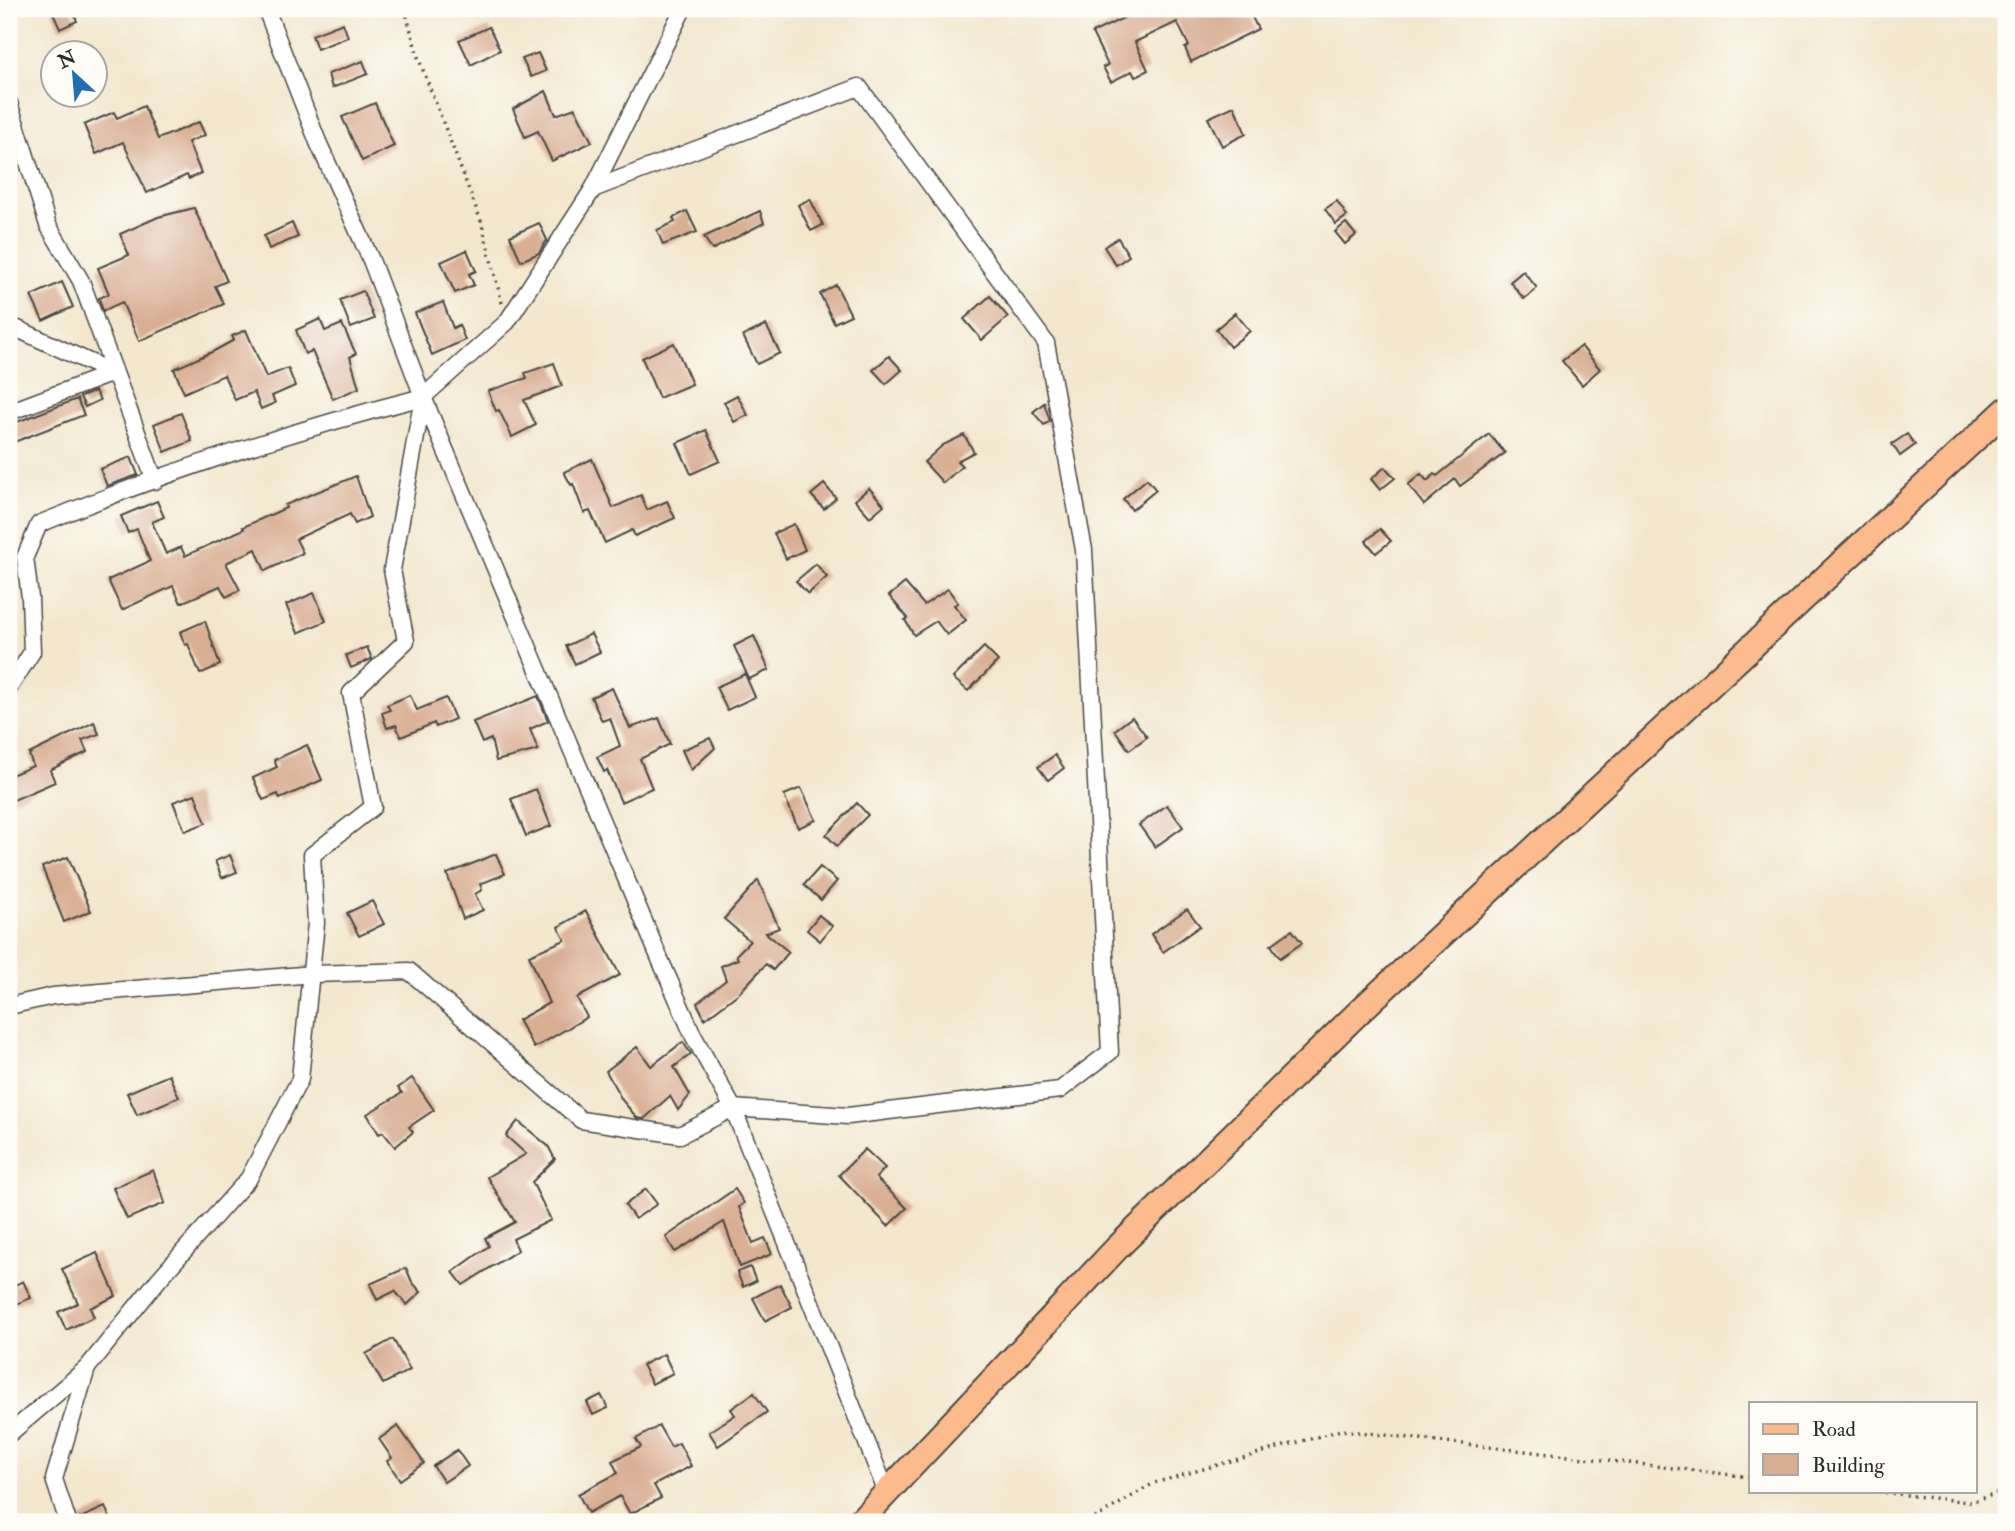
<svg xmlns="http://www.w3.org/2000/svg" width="2015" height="1531" viewBox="0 0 2015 1531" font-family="'IM FELL Double Pica',serif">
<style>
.building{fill:#d9af94}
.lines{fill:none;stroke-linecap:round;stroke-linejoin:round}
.street-casing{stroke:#494743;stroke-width:19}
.primary-casing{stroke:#494743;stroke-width:28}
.path{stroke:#494743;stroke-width:3.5;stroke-dasharray:2 5;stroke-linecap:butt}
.street{stroke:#fff;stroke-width:16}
.primary{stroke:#fbbb8d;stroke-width:24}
</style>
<rect width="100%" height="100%" fill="#fdfcf7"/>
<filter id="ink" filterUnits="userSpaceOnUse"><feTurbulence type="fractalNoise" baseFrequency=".0143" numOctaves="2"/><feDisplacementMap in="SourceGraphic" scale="14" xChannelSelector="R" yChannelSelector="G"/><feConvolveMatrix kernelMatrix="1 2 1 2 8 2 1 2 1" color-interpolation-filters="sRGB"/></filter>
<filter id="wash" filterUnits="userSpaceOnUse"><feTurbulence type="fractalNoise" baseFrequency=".00686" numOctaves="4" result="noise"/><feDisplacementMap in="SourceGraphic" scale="28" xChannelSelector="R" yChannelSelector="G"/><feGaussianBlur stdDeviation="1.57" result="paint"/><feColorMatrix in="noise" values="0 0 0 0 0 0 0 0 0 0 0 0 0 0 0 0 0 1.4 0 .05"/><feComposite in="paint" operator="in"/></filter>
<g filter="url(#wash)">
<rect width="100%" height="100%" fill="#f3e7ce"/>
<g id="blocks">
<g class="building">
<polygon points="51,9 72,9 77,21 60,29"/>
<polygon points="1142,9 1248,9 1258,29 1191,62 1185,48 1189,46 1177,22 1135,42 1148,70 1135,77 1132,71 1111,82 1103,67 1108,65 1092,33"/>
<polygon points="343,23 348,37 317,49 312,35"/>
<polygon points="489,27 500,50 471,65 459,40"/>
<polygon points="538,53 546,71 531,77 522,59"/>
<polygon points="363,61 368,74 332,88 328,74"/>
<polygon points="546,91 556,115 575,108 592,142 552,161 538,131 525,137 513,109"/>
<polygon points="375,103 394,146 362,161 342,117"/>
<polygon points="144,106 158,139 199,122 205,135 188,142 201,173 189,179 187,175 147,193 123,142 96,154 84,125 114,112 117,118"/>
<polygon points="1234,106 1246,134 1222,146 1208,118"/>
<polygon points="810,199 823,225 811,231 798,205"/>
<polygon points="1337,201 1347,216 1336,224 1325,209"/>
<polygon points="194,208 227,281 215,286 224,304 139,341 122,302 103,311 99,298 109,294 98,268 129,255 120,234 158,217"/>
<polygon points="687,211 697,232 663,245 657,230 675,222 673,218"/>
<polygon points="760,211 764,223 712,250 704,237"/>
<polygon points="292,223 298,237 269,249 264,236"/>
<polygon points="539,223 547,240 539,253 521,261 510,236"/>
<polygon points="1346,223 1356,235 1345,244 1335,232"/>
<polygon points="1118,238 1129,256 1116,265 1104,247"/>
<polygon points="467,250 476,271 469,274 474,285 455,293 441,262"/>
<polygon points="1523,271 1537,288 1524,299 1510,282"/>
<polygon points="62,282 73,307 43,321 31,296"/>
<polygon points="836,285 851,315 834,323 820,294"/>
<polygon points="363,291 374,319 351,328 340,300"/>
<polygon points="990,296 1008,317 982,340 964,319"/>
<polygon points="443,302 453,328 459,325 465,340 432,355 415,313"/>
<polygon points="1235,313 1250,331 1230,347 1216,329"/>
<polygon points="320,319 325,331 342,324 356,354 350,357 359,388 333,399 312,351 305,354 296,330"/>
<polygon points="766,325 780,353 757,364 743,336"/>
<polygon points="246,330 266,377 288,368 295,386 272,396 275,403 261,409 254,392 235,400 224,375 184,393 174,369 214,351 234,340 232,336"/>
<polygon points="674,343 692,384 659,398 642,358"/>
<polygon points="1581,346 1600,369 1582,385 1562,361"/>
<polygon points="889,356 902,370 886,384 873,370"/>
<polygon points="554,363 562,386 524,400 536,425 512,437 499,410 496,411 488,391 527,378 525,373"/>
<polygon points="95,391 100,400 85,407 80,397"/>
<polygon points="737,395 748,415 734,422 724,402"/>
<polygon points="77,399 84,415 9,444 9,425"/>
<polygon points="1044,403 1050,421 1044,425 1033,412"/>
<polygon points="181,413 192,441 165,452 154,424"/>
<polygon points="706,430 720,461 691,474 677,443"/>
<polygon points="1489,434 1505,453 1460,486 1455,479 1424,505 1408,485 1421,474 1427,481 1435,474 1437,476"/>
<polygon points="1907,434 1915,445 1900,456 1892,444"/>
<polygon points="964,435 974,452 957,461 962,466 943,483 924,462 943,445"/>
<polygon points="131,457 138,475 107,486 100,469"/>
<polygon points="592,459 613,508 641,495 647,510 667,501 675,518 635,536 632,530 605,543 590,511 584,513 573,484 571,485 564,472"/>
<polygon points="1385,467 1395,478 1380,490 1371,479"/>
<polygon points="356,476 370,517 355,524 350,514 296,539 303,553 265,571 256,549 226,563 240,590 226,597 220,586 181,603 173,586 122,610 108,580 150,561 137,529 128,533 121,516 157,501 164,517 152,522 166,554 181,547 185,556 244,529 243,527 286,508 285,505"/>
<polygon points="1147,479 1156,490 1132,510 1123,499"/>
<polygon points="824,484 836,498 824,509 811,495"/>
<polygon points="869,488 884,505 870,517 855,500"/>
<polygon points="794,524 805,550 786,559 774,533"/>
<polygon points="1380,529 1391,541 1376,553 1366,541"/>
<polygon points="816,564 827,577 808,594 796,581"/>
<polygon points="905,583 924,605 948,589 958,603 954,605 966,620 947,635 936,621 914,635 905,620 908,618 889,596"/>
<polygon points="314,593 326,621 298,633 286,605"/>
<polygon points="205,621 220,665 200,674 188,644 185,645 180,632"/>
<polygon points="591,634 600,652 575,664 566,646"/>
<polygon points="754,636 769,670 749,679 734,646"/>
<polygon points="367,647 372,659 351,668 346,655"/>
<polygon points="984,647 998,661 968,691 953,678"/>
<polygon points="745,674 755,697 727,710 716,687"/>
<polygon points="612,688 630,728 659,718 670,744 640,759 652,788 621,802 607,770 604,772 597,757 620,746 610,718 602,721 591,697"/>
<polygon points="410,695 417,710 446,698 455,719 436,727 434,723 401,737 396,725 387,728 382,713 390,710 387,705"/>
<polygon points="538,696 548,721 530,729 538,750 496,761 491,739 482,743 473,722"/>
<polygon points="1132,717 1147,737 1129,750 1115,730"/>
<polygon points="94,722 99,734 82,740 87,752 50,770 55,782 9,802 9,776 33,766 29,754"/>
<polygon points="710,738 715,748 691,770 682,750"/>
<polygon points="307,745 322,780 280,799 278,794 263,800 253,778 277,767 274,760"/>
<polygon points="1055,755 1064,768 1048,780 1038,767"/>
<polygon points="801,788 816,820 798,828 784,795"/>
<polygon points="536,789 551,826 526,836 511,799"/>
<polygon points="195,794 206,823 185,831 173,802"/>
<polygon points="857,803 868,815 837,846 826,835"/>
<polygon points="1167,805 1183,827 1155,847 1139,825"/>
<polygon points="496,854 505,874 480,884 482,890 475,894 483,910 463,919 447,874"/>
<polygon points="230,855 237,872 222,878 215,861"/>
<polygon points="68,857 91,911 64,922 42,867"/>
<polygon points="820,867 837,881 821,900 804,885"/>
<polygon points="758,880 779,928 766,933 789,952 773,970 766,964 739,993 705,1019 697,1003 726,980 721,966 738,959 736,955 750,941 724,919"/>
<polygon points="372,901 384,924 359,936 347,913"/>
<polygon points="1187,909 1200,926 1163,952 1151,934"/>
<polygon points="586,911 620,975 577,998 587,1017 534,1048 518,1020 549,1003 529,955 565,940 558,927"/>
<polygon points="819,915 832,926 820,941 807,930"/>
<polygon points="1292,930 1302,943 1280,958 1271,945"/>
<polygon points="683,1042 691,1054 674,1067 690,1095 678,1110 670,1096 644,1119 637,1118 622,1100 606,1071 637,1047 651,1066"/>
<polygon points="169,1075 179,1097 137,1115 127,1093"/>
<polygon points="412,1078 434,1110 409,1127 413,1132 395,1147 383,1132 379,1134 367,1114 402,1093 398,1088"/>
<polygon points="518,1121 548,1146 555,1159 532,1182 551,1220 513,1239 518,1250 463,1285 453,1272 489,1246 485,1238 515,1222 487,1177 526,1154 506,1136"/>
<polygon points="865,1149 885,1168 876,1178 907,1208 888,1226 839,1175"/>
<polygon points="153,1170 165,1203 127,1219 113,1188"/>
<polygon points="646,1189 657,1204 635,1219 625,1205"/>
<polygon points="735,1189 744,1203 739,1207 753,1243 765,1238 772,1254 740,1267 724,1222 675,1252 666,1237"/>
<polygon points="97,1253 116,1296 90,1308 94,1317 66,1330 58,1312 78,1303 62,1269"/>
<polygon points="750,1267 756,1281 743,1287 737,1272"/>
<polygon points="406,1268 412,1282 421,1292 407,1305 395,1291 377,1300 370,1284"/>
<polygon points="23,1281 31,1298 14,1305 9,1288"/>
<polygon points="780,1284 792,1307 765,1321 753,1298"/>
<polygon points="393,1339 410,1370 383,1384 366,1354"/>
<polygon points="664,1354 673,1373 652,1384 642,1365"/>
<polygon points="754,1393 767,1412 718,1446 709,1432 735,1415 731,1409"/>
<polygon points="601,1395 608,1408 593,1415 587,1402"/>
<polygon points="398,1426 424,1463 400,1480 387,1461 392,1458 379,1439"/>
<polygon points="659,1426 671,1447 679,1443 691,1466 654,1485 661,1498 630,1514 620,1496 588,1513 578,1494 618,1473 612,1461 641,1447 636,1439"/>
<polygon points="457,1450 468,1466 444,1482 433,1466"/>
<polygon points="105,1507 112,1522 78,1522 78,1519"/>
</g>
</g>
</g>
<g filter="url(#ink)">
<use href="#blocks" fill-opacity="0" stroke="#494743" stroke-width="2"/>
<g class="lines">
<g class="street-casing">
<g id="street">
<polyline points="266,9 318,142 371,260 423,397 659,957 693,1035 733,1108 887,1493"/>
<polyline points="9,103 48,225 81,281 155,481"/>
<polyline points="9,325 113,373"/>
<polyline points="9,412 113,373"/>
<path d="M9 688 32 652 30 598 25 557 39 524C164 473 293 430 423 397"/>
<polyline points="9,1006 53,996 313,974 409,971 581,1120 680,1135 733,1108 848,1116 1060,1090 1110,1052 1084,550 1046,343 859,87 593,189"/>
<polyline points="9,1434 87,1368 159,1279 249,1178 300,1079 316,923 312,855 373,807 351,693 406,641 392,570 423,397 507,322 593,189 683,9"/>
<polyline points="68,1522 54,1479 87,1368"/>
</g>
</g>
<g class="primary-casing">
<polyline id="primary" points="859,1522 1117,1248 1361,1010 2006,410"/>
</g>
<g class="path">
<polyline points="405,9 418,57 481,221 502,303"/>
<polyline points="1871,1491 1969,1502 2006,1491"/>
<polyline points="1089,1522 1154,1483 1341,1430 1751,1477"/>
</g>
<use href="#street" class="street"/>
<use href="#primary" class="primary"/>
</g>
</g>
<rect width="2015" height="1531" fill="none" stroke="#fdfcf7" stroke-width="35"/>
<rect x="1749" y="1402" width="228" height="91" fill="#fdfcf7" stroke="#a9a8a5" stroke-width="2"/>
<rect x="1763" y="1424" width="35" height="10" fill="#fbbb8d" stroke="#a9a8a5" stroke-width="2"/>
<text x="1812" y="1436" font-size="21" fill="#2b2b2b">Road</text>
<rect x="1763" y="1454" width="35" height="21" fill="#d9af94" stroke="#a9a8a5" stroke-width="2"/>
<text x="1812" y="1472" font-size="21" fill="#2b2b2b">Building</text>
<g transform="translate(74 74) rotate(334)"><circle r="33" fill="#fdfcf7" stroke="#a9a8a5" stroke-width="2"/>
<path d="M0-5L12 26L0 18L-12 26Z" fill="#1f6fb2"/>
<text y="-10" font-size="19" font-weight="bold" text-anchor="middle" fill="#2b2b2b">N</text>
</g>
</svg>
